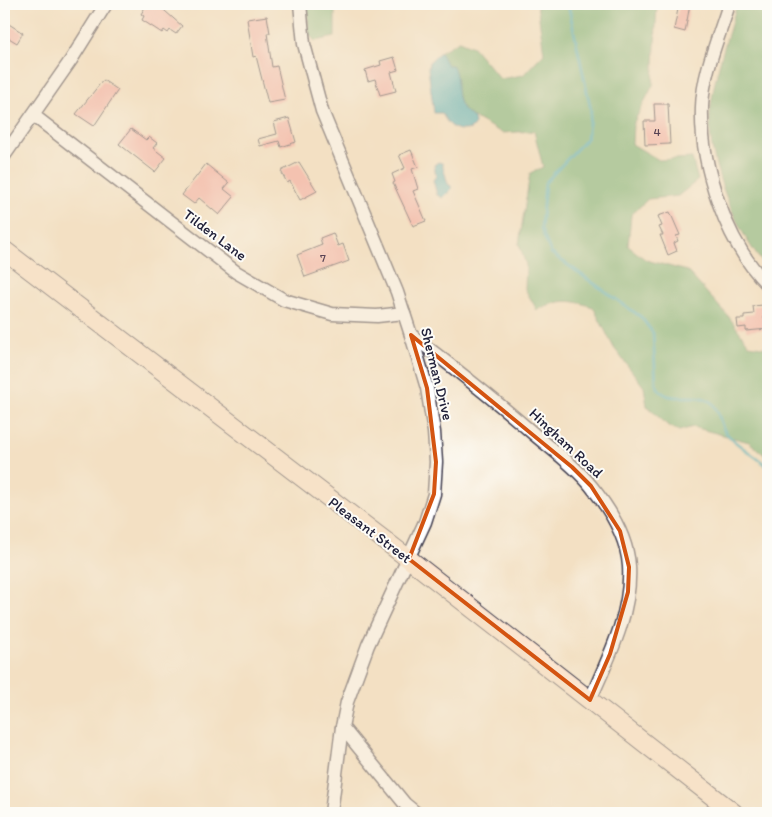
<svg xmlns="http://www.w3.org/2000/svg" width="772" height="817" viewBox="0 0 772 817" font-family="Itim,sans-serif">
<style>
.forest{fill:#6cb073;stroke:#476957}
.water{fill:#3cabbb;stroke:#2f667b}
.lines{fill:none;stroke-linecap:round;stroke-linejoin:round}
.stream{stroke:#3cabbb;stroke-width:3}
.building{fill:#f69d9a}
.street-casing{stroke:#413e4f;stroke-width:15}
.secondary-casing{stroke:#413e4f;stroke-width:20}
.street{stroke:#fff;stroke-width:12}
.secondary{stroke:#fce5cf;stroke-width:18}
.marked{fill:none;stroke:#d45411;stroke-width:4;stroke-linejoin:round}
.labels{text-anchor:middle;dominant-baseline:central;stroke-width:4;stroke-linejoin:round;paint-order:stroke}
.number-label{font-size:12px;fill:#574153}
.street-label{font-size:15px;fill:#22223b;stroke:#fdfcf7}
</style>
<rect width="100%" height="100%" fill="#fdfcf7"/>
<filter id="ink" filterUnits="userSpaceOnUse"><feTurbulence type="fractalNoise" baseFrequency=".02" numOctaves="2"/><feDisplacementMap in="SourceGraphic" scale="10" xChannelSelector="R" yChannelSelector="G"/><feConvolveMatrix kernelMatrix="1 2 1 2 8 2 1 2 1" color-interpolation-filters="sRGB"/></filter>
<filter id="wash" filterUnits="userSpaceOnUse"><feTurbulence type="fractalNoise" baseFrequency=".0096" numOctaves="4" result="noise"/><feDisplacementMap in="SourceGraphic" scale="20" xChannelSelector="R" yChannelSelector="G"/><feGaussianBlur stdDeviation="1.12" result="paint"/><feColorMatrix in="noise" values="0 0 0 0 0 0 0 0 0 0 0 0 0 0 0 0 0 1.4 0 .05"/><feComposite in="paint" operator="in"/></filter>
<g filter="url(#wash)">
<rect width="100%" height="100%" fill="#f3e0c3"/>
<g class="forest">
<polygon points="307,4 335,4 335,37 315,41 309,35"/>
<path d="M537 4H657L653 85 633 124 632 144 659 160 692 158 698 180 678 196 648 199 631 215 628 246 646 260 687 271 729 317 749 345 768 348V458L749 442 693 427 679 431 667 425 647 406 644 387 614 348 593 307C569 299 561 299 537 310L525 289 526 265 519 244 530 173 543 167 534 131 502 133 466 113 459 102 455 84 440 52 459 41 473 47 500 79 523 75 544 53Z"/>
<path d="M737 4H768V269C737 235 707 162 710 115 713 77 727 40 737 4Z"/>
</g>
<g class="water">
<path d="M440 52 447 65H452C463 81 448 104 474 118L475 124 471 129C456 133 448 126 442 113H434L428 69 429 62Z"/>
<polygon points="438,162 442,163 448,184 451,186 452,189 443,198 437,195 433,180 436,176 434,165"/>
</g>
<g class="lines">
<path class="stream" d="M568 4 591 110 587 138 545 183 541 229 551 253 641 317 653 333 656 384C666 408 693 389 711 402 720 410 719 424 726 433 738 447 755 455 768 467"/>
</g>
<g id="blocks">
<g class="building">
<polygon points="147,4 157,4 182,26 176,34 170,30 168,33 164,30 162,33 142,20 144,16 141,14"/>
<polygon points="679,4 690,4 685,32 674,29"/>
<polygon points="267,16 270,33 267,33 272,67 277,66 285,100 268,103 256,56 253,57 247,19"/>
<polygon points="4,21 23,33 17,43 4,35"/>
<polygon points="394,57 398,70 391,72 396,91 380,95 375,79 368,81 365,70 381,65 380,61"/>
<polygon points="103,80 118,90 94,126 76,114"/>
<polygon points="654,104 668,104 670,144 645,145 644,121 655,121"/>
<polygon points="289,118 296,142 281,147 279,141 260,146 258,139 277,134 274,122"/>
<polygon points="131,129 146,140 149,137 157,143 153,148 166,158 155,172 119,144"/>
<polygon points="411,150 418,167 412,169 418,189 413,191 426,221 413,226 393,183 395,182 392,174 405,168 399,155"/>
<polygon points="299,162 317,191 300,200 290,181 287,183 281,171"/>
<polygon points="206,164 229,183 224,189 234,197 219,215 199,198 194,204 182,195"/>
<polygon points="670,212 680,235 676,236 678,241 674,243 677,251 668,255 660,235 663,235 659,227 662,226 658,216"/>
<polygon points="333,233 338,246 343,244 349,261 305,277 297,255 322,245 320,238"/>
<polygon points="763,305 764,319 768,318 768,329 746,331 746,327 738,328 737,319 744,319 744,315 754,314 753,306"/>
</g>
</g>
</g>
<g filter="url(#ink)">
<use href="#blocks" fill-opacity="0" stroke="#413e4f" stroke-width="1"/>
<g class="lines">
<g class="street-casing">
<g id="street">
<polyline points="300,4 304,44 322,111 397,292 411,335 427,388 434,432 436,462 434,494 425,522 368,645 347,702 342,727 331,813"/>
<path d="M729 4C719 37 703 72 702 107 700 165 726 244 768 285"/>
<polyline points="33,115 236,272 284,300 332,314 377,316 404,313"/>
<polyline points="4,156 71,60 106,4"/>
<path d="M411 335C453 367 495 400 535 435 554 451 575 466 591 486 609 508 627 537 629 566 632 613 608 659 590 700"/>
<polyline points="342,727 405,804 416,813"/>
</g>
</g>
<g class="secondary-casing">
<polyline id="secondary" points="4,250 409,559 734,813"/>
</g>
<use href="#street" class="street"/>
<use href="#secondary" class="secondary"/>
</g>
</g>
<path d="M0 0H772V817H0ZM411 335 572 467 591 486 620 531 629 567 628 592 610 654 590 700 409 559 434 494 436 462 427 388Z" fill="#f3e0c3" fill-opacity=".55" fill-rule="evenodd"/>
<path class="marked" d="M411 335 572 467 591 486 620 531 629 567 628 592 610 654 590 700 409 559 434 494 436 462 427 388Z"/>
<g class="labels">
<g class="number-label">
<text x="657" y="132">4</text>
<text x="323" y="258">7</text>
</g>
<g class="street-label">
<text transform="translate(215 235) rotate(37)">Tilden Lane</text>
<text transform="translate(437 374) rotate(76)">Sherman Drive</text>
<text transform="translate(566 443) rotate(43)">Hingham Road</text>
<text transform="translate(370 530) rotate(37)">Pleasant Street</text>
</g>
</g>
<rect width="772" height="817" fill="none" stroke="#fdfcf7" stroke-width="20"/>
</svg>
